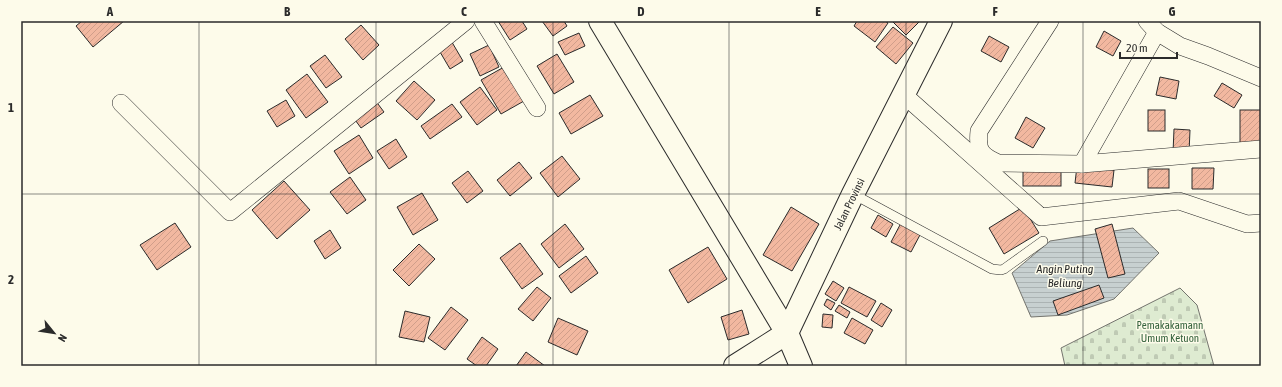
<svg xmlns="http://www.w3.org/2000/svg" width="1282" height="387" viewBox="0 0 1282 387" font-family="'Asap Condensed',sans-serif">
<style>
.cemetery{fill:url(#cemetery-stones);stroke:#74746e}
.water{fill:url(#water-rules);stroke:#74746e}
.building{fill:url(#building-hatch);stroke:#2b2b2b}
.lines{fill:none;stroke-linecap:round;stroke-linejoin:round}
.lane-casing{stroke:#2b2b2b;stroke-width:10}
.street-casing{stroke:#2b2b2b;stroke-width:18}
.secondary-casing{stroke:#2b2b2b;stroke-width:24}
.lane{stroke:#fdfbea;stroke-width:9}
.street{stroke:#fdfbea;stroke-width:17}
.secondary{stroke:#fdfbea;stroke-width:22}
.grid{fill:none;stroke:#2b2b2b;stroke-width:1;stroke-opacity:0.55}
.labels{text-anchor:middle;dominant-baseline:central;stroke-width:3;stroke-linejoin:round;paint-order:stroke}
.street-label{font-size:11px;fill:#2b2b2b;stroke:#fdfbea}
.park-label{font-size:11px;fill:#34623c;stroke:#fdfbea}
.water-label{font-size:12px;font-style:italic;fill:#2b2b2b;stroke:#fdfbea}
.neatline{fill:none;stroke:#2b2b2b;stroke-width:1.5}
.grid-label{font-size:13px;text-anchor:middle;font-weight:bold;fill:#2b2b2b}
</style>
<defs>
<pattern id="cemetery-stones" width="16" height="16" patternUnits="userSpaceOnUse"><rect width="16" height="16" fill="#deebd1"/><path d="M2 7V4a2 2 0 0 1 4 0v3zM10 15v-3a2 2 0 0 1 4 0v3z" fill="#bfcab4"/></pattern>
<pattern id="water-rules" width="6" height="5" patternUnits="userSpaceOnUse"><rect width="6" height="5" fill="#c7d0d0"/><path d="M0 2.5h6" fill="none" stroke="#abb3b3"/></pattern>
<pattern id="building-hatch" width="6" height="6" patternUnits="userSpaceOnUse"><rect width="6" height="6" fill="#f2b8a0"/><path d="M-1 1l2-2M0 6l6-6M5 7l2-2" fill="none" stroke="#d09e8a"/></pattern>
</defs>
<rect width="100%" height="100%" fill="#fdfbea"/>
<polygon class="cemetery" points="1180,288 1197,305 1214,366 1065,366 1061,348"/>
<polygon class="water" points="1133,228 1159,253 1114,299 1067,315 1031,317 1012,273 1050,241"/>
<g class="building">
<polygon points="82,21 124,21 93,47 76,26"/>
<polygon points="498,21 522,21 527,29 510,40"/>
<polygon points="542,21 564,21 567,26 553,36"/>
<polygon points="857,21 885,21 888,23 875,42 854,26"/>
<polygon points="892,21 920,21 906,35"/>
<polygon points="361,25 379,45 363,60 345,39"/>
<polygon points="893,27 913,43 896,64 876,47"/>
<polygon points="1104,31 1121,41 1113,56 1096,47"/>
<polygon points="446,32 463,61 450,69 433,40"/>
<polygon points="579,33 585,46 565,55 558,42"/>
<polygon points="989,36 1009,47 1001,62 981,51"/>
<polygon points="489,45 499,67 480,76 470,54"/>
<polygon points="557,54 574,82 554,94 537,66"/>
<polygon points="325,55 342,77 326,88 310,66"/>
<polygon points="504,67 524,101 501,114 481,80"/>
<polygon points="307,74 328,102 306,118 286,90"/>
<polygon points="1160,77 1179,81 1176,99 1156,95"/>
<polygon points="414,81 435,100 417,120 396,101"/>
<polygon points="1222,83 1242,95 1234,108 1214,96"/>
<polygon points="480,87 497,110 477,125 460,102"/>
<polygon points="590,95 603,116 571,134 559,113"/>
<polygon points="372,96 384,112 361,128 350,113"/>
<polygon points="286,100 295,116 277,127 267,111"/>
<polygon points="452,104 462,117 430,139 421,126"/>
<rect x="1148" y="110" width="17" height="21"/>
<rect x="1240" y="110" width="21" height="33"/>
<polygon points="1026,117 1045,128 1033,148 1015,138"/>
<polygon points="1174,129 1190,130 1189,153 1173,153"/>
<polygon points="359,135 373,158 349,174 334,151"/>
<polygon points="396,139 407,157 389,169 377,151"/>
<polygon points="562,156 580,179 558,197 540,173"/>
<polygon points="519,162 532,178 510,196 497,180"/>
<polygon points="1077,166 1114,170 1112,187 1075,183"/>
<rect x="1023" y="168" width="38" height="18"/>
<polygon points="1192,168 1214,168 1213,189 1192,189"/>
<rect x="1148" y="169" width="21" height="19"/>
<polygon points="468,171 483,191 467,203 452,183"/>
<polygon points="350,177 366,200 347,214 330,192"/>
<polygon points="284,181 310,210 277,239 252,210"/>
<polygon points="422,193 438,220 413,235 397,207"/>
<polygon points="791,207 819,224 792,271 763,255"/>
<polygon points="1023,207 1039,233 1004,254 989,228"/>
<polygon points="878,215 893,224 886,237 871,228"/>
<polygon points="175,223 191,247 157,270 140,245"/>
<polygon points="901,223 921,233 911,252 891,242"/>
<polygon points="565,224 584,249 559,268 541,244"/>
<polygon points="1112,224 1125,274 1108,278 1095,229"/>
<polygon points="330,230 341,248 325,259 314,241"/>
<polygon points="520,243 543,274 522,289 500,258"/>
<polygon points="419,244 435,259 409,286 393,270"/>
<polygon points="708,247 727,279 688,303 669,270"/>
<polygon points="586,256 598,273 571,293 559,276"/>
<polygon points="833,281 844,288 836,301 825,294"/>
<polygon points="1099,285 1104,298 1058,315 1053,301"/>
<polygon points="537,287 551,298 533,321 518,309"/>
<polygon points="849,287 876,301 867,317 841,303"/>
<polygon points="827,299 835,303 831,310 824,305"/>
<polygon points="881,303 892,310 882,327 871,320"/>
<polygon points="839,305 850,312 847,318 835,311"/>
<polygon points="451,307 468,320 445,350 428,338"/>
<polygon points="742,310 749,334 728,340 721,317"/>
<polygon points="405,311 430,317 424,342 399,337"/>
<polygon points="823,314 833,315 832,328 822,327"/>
<polygon points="558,318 588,331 577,355 548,342"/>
<polygon points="852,318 873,330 865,344 844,333"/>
<polygon points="482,337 498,349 486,366 477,366 467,359"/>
<polygon points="526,352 545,366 516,366"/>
</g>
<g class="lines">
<g class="lane-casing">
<polyline id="lane" points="853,194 992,269 1001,270 1004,269 1043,241"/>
</g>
<g class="street-casing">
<g id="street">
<polyline points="483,21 537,108"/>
<path d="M1050 21 979 131C977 150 980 155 998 163L1082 164 1261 149"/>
<polyline points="1147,21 1157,32 1180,46 1208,56 1261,78"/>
<polyline points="904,95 1041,217 1179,201 1247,224 1261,223"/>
<polyline points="121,103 230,212 466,21"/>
<polyline points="1082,164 1157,32"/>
</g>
</g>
<g class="secondary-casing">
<g id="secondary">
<polyline points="600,21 787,333 801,366"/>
<polyline points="735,366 787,333 853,194 941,21"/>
</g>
</g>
<use href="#lane" class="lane"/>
<use href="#street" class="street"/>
<use href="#secondary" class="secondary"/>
</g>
<path class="grid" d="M199 21V366M376 21V366M553 21V366M729 21V366M906 21V366M1083 21V366M21 194H1261"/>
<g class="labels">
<g class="street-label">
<text transform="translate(849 204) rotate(-64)">Jalan Provinsi</text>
</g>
<g class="park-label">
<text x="1170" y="325">Pemakakamann<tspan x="1170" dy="13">Umum Ketuon</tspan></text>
</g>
<g class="water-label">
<text x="1065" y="269">Angin Puting<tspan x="1065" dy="14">Beliung</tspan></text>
</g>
</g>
<rect width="1282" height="387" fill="none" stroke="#fdfbea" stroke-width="44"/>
<g transform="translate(54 333) rotate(120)" stroke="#fdfbea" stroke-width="3" paint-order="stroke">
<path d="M0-3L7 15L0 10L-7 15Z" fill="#2b2b2b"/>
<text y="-6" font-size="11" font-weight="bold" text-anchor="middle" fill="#2b2b2b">N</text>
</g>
<path d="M1120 52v6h57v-6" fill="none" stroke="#2b2b2b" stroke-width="2"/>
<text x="1126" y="52" font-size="12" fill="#2b2b2b" stroke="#fdfbea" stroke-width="3" paint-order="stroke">20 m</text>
<rect x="22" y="22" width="1238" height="343" class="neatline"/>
<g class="grid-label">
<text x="110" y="16">A</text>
<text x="287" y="16">B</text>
<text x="464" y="16">C</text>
<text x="641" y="16">D</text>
<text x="818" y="16">E</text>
<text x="995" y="16">F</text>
<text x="1172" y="16">G</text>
<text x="11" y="112">1</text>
<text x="11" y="284">2</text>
</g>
</svg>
